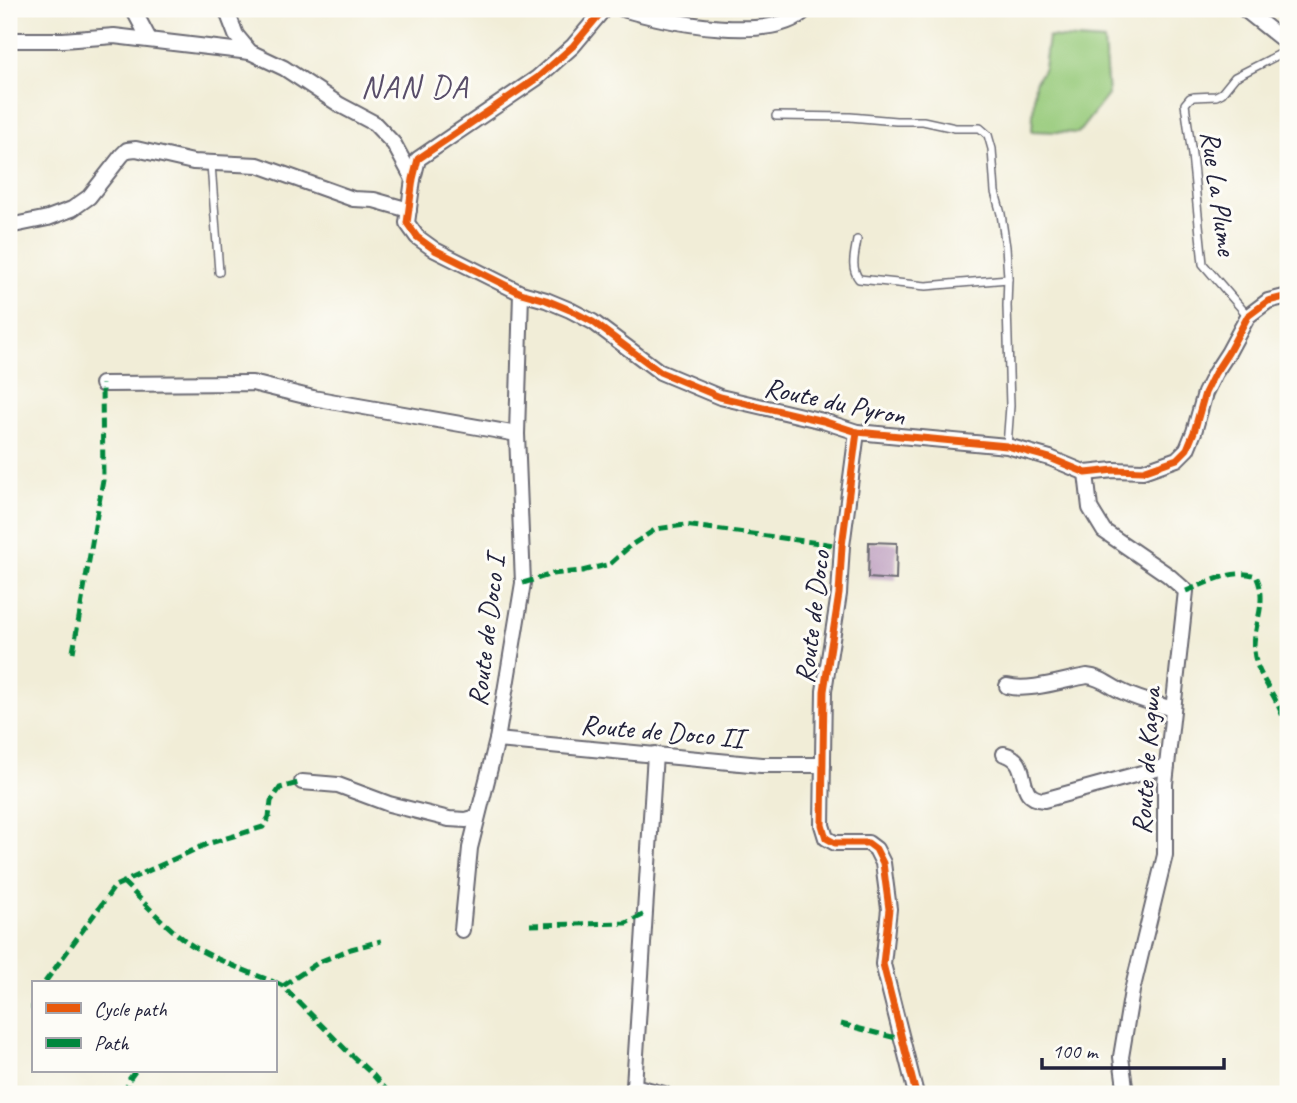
<svg xmlns="http://www.w3.org/2000/svg" width="1297" height="1103" viewBox="0 0 1297 1103" font-family="Caveat,sans-serif">
<style>
.green{fill:#97ca7a;stroke:#5c765a;stroke-width:2}
.building{fill:#bc9cbe}
.lines{fill:none;stroke-linecap:round;stroke-linejoin:round}
.service-casing{stroke:#6a6972;stroke-width:10}
.minor-casing{stroke:#6a6972;stroke-width:18}
.service{stroke:#fff;stroke-width:7}
.minor{stroke:#fff;stroke-width:14}
.quiet{stroke:#00873e;stroke-width:5;stroke-dasharray:10 5;stroke-linecap:butt}
.cycleway-casing{stroke:#fdfcf7;stroke-width:11}
.cycleway{stroke:#e8590c;stroke-width:7}
.labels{text-anchor:middle;dominant-baseline:central;stroke-width:6;stroke-linejoin:round;paint-order:stroke}
.street-label{font-size:28px;fill:#22223b;stroke:#fdfcf7}
.quarter-label{font-size:32px;letter-spacing:2px;fill:#584d69;stroke:#fdfcf7}
</style>
<rect width="100%" height="100%" fill="#fdfcf7"/>
<filter id="ink" filterUnits="userSpaceOnUse"><feTurbulence type="fractalNoise" baseFrequency=".0143" numOctaves="2"/><feDisplacementMap in="SourceGraphic" scale="14" xChannelSelector="R" yChannelSelector="G"/><feConvolveMatrix kernelMatrix="1 2 1 2 8 2 1 2 1" color-interpolation-filters="sRGB"/></filter>
<filter id="wash" filterUnits="userSpaceOnUse"><feTurbulence type="fractalNoise" baseFrequency=".00686" numOctaves="4" result="noise"/><feDisplacementMap in="SourceGraphic" scale="28" xChannelSelector="R" yChannelSelector="G"/><feGaussianBlur stdDeviation="1.57" result="paint"/><feColorMatrix in="noise" values="0 0 0 0 0 0 0 0 0 0 0 0 0 0 0 0 0 1.4 0 .05"/><feComposite in="paint" operator="in"/></filter>
<g filter="url(#wash)">
<rect width="100%" height="100%" fill="#f1edd7"/>
<polygon class="green" points="1048,37 1104,41 1108,95 1078,133 1032,131 1035,83 1044,68"/>
<g id="blocks">
<polygon class="building" points="869,542 897,543 896,580 868,578"/>
</g>
</g>
<g filter="url(#ink)">
<use href="#blocks" fill-opacity="0" stroke="#6a6972" stroke-width="2"/>
<g class="lines">
<g class="service-casing">
<g id="service">
<polyline points="776,116 850,117 896,121 923,121 955,128 980,128 988,135 992,149 995,192 1001,214 1006,247 1008,277 1007,306 1010,406 1007,446"/>
<polyline points="211,164 219,272"/>
<path d="M857 240C855 253 850 268 859 279L926 286 1008 279"/>
<polyline points="1248,316 1203,264 1192,155 1185,104 1190,98 1194,97 1216,96 1222,93 1235,77 1288,50"/>
</g>
</g>
<g class="minor-casing">
<g id="minor">
<polyline points="133,9 149,39"/>
<polyline points="226,9 236,35 250,52 284,68 340,105 374,123 394,144 413,179"/>
<polyline points="604,9 573,46 537,78 418,159 413,179 407,223 417,237 435,250 521,293 546,300 570,310 593,322 660,372 720,397 823,421 857,432 1007,446 1050,458 1086,473 1114,470 1143,471 1177,459 1187,449 1194,432 1205,393 1215,373 1228,353 1248,316 1268,301 1288,296"/>
<path d="M623 9C664 22 774 45 806 9"/>
<polyline points="1244,9 1288,44"/>
<polyline points="9,40 63,40 114,36 250,52"/>
<polyline points="9,226 48,218 72,209 89,197 122,155 127,150 136,149 193,162 258,165 353,199 374,200 409,210"/>
<polyline points="102,384 252,383 313,398 517,434"/>
<polyline points="857,432 842,546 839,594 824,691 822,825 826,838 835,843 868,843 876,849 883,863 889,909 883,964 916,1094"/>
<polyline points="1086,473 1090,508 1104,531 1168,575 1186,591 1165,784 1165,855 1132,991 1121,1057 1126,1094"/>
<path d="M1007 686C1029 692 1064 680 1087 676 1101 677 1111 687 1123 692 1139 700 1156 704 1173 709"/>
<polyline points="497,740 761,765 823,765"/>
<polyline points="655,754 634,1086 664,1094"/>
<path d="M1004 754C1034 761 1012 798 1044 800L1167 766"/>
<polyline points="302,782 338,785 389,804 449,819 466,820 477,817"/>
<polyline points="462,930 470,848 497,740 523,583 517,434 521,293"/>
</g>
</g>
<use href="#service" class="service"/>
<use href="#minor" class="minor"/>
<g class="quiet">
<polyline points="523,583 552,574 582,571 610,564 630,546 656,529 685,525 842,546"/>
<path d="M1186 591C1208 583 1233 568 1256 576 1268 600 1255 621 1254 645 1253 667 1267 683 1276 701 1281 711 1285 721 1288 731"/>
<polyline points="73,652 103,480 102,384"/>
<path d="M123 882C145 903 172 934 198 949 222 962 248 972 274 982"/>
<polyline points="530,925 626,923 645,914"/>
<polyline points="45,982 115,886 207,844 263,827 269,817 271,801 280,788 302,782"/>
<polyline points="275,982 283,986 346,1050 373,1075 390,1094"/>
<polyline points="283,986 319,962 351,949 381,941"/>
<polyline points="33,1005 33,1010"/>
<polyline points="841,1024 904,1040"/>
<polyline points="126,1094 128,1081 136,1070"/>
<polyline points="623,1094 634,1086"/>
</g>
<g class="cycleway-casing">
<g id="cycleway">
<polyline points="604,9 573,46 537,78 418,159 413,179 407,223 417,237 435,250 521,293 546,300 570,310 593,322 660,372 720,397 823,421 857,432 1007,446 1050,458 1086,473 1114,470 1143,471 1177,459 1187,449 1194,432 1205,393 1215,373 1228,353 1248,316 1268,301 1288,296"/>
<polyline points="857,432 842,546 839,594 824,691 822,825 826,838 835,843 868,843 876,849 883,863 889,909 883,964 916,1094"/>
</g>
</g>
<use href="#cycleway" class="cycleway"/>
</g>
</g>
<g class="labels">
<g class="street-label">
<text transform="translate(1219 193) rotate(82)">Rue La Plume</text>
<text transform="translate(835 401) rotate(12)">Route du Pyron</text>
<text transform="translate(812 617) rotate(-83)">Route de Doco</text>
<text transform="translate(486 631) rotate(-83)">Route de Doco I</text>
<text transform="translate(662 731) rotate(5)">Route de Doco II</text>
<text transform="translate(1146 761) rotate(-86)">Route de Kagwa</text>
</g>
<g class="quarter-label">
<text x="415" y="86">NAN DA</text>
</g>
</g>
<rect width="1297" height="1103" fill="none" stroke="#fdfcf7" stroke-width="35"/>
<rect x="32" y="981" width="245" height="91" fill="#fdfcf7" stroke="#a5a5ac" stroke-width="2"/>
<rect x="46" y="1003" width="35" height="10" fill="#e8590c" stroke="#a5a5ac" stroke-width="2"/>
<text x="94" y="1016" font-size="21" fill="#22223b">Cycle path</text>
<rect x="46" y="1038" width="35" height="10" fill="#00873e" stroke="#a5a5ac" stroke-width="2"/>
<text x="94" y="1050" font-size="21" fill="#22223b">Path</text>
<path d="M1042 1058v10h182v-10" fill="none" stroke="#22223b" stroke-width="3.5"/>
<text x="1052" y="1058" font-size="21" fill="#22223b" stroke="#fdfcf7" stroke-width="5" paint-order="stroke">100 m</text>
</svg>
